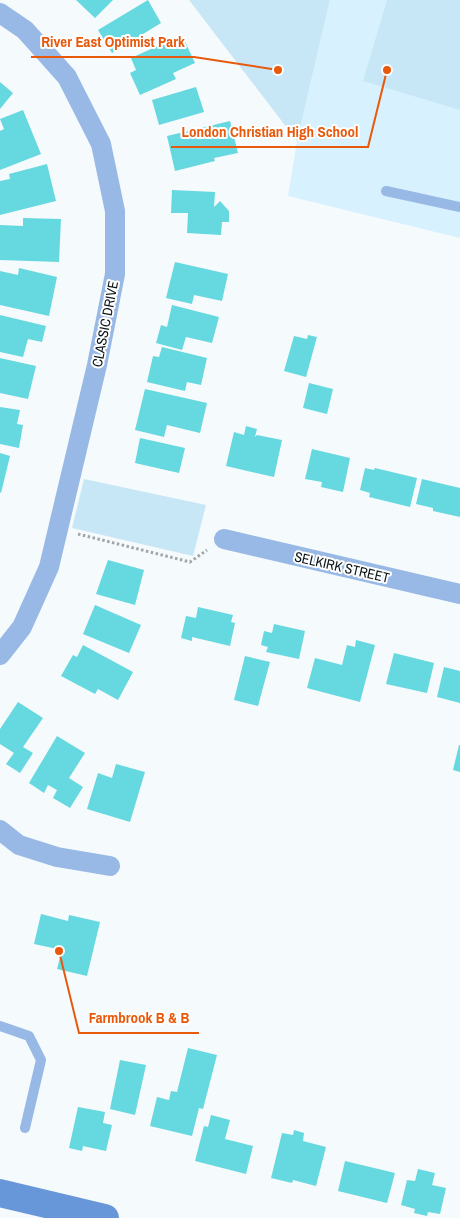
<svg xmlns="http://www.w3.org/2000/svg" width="460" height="1218" viewBox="0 0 460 1218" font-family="'Archivo Narrow',sans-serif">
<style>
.built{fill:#d8f1fe}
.green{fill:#c8e7f6}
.building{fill:#66d8df}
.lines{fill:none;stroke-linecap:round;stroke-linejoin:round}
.path{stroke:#a0a7a9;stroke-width:3;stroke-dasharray:2.5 2.5;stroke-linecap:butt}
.service{stroke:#98b8e5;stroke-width:10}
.minor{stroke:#98b8e5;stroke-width:20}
.secondary{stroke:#6797d8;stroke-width:28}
.labels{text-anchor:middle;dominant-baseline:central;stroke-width:4;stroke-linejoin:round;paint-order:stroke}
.street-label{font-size:14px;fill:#0d1619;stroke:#fff}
.leader{fill:none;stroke:#e8590c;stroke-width:2}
.callout-dot{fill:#e8590c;stroke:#fff;stroke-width:2}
.callout-label{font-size:15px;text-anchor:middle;font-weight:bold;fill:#e8590c;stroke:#fff;stroke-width:4;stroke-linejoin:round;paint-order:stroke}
</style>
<rect width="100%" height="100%" fill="#f5fafc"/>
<polygon class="built" points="330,0 460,0 460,238 288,196 297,141"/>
<g class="green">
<polygon points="189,0 330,0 297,141"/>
<polygon points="387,0 460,0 460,110 363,81"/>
<polygon points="84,479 206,505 193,556 72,528"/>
</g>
<g class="building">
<polygon points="76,0 113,0 95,18"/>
<polygon points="148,0 161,23 112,53 98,30"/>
<polygon points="182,35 195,63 173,73 176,79 140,95 130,73 136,70 131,58"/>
<polygon points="0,82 13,93 0,109"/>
<polygon points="196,87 204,112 159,125 152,100"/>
<polygon points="23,110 41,154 0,170 0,131 4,129 0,119"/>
<polygon points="230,121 238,153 214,158 215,161 175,171 167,136"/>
<polygon points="47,164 56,201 0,215 0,181 10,179 9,174"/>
<polygon points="172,190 215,192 214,207 220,201 229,211 229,222 222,222 221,235 187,233 188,213 171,213"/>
<polygon points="23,218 61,219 59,262 0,260 0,225 23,226"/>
<polygon points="175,262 228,274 222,301 194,295 192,304 166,298"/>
<polygon points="19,268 57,277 49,316 0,305 0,271 18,275"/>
<polygon points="172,305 219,317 212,343 186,337 182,350 156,343 161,325 167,327"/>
<polygon points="0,315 46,326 42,342 28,339 23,357 0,352"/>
<polygon points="308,335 317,337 306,377 284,371 294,336 307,339"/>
<polygon points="162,347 207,358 201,385 187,382 185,391 147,382 153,356 159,357"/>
<polygon points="0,358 36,366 28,399 0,393"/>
<polygon points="309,383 333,389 327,414 303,408"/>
<polygon points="145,389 207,403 200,433 167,425 164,437 135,430"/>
<polygon points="0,407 20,410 17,424 23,425 19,448 0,444"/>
<polygon points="246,426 257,429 255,437 257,435 282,440 274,477 226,466 234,432 244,435"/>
<polygon points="140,438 185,448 179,473 135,463"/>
<polygon points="312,449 350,458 343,492 321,487 322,482 305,479"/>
<polygon points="0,453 10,456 1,493 0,492"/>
<polygon points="365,468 374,470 375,468 417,478 410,507 369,497 370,493 360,490"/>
<polygon points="422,479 460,488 460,517 433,511 433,508 416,504"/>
<polygon points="108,560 144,570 135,605 96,594"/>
<polygon points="95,605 141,625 129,653 83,634"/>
<polygon points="198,607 233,615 231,622 235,623 230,646 192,637 192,641 181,638 186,616 196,618"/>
<polygon points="274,624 305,631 299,659 266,652 268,647 261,645 264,631 272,633"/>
<polygon points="356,640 375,645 360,702 307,688 315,658 342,665 347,645 355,647"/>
<polygon points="83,645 133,672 118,700 98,689 95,694 61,676 73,655 77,657"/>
<polygon points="394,653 434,663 427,693 386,684"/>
<polygon points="245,656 270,662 258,706 234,700"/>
<polygon points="444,667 460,671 460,703 437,697"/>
<polygon points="18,702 43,718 23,747 33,753 20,773 6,764 14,753 0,744 0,729"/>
<polygon points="57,736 85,753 69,778 83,787 70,808 53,798 57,790 48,785 44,793 29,783"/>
<polygon points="459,745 460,745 460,772 453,770"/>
<polygon points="116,764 145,772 130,822 87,809 98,773 112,778"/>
<polygon points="41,914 68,921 69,915 100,922 87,976 57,969 62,950 34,944"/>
<polygon points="188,1048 217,1055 203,1109 199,1108 192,1136 150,1126 157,1097 169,1100 171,1091 177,1092"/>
<polygon points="120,1060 146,1065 135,1115 110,1109"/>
<polygon points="78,1107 105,1112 103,1123 112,1125 106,1151 83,1146 82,1151 69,1148"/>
<polygon points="211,1115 230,1120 225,1139 253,1146 246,1174 195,1161 204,1126 208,1127"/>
<polygon points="294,1130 304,1133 303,1141 326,1147 316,1186 293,1180 292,1183 271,1178 282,1133 293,1135"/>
<polygon points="345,1161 395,1173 387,1203 338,1191"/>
<polygon points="418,1169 435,1173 432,1185 446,1188 440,1214 428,1212 427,1216 414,1213 415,1209 401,1205 407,1180 415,1181"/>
</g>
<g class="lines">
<polyline class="path" points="78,534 190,562 207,550"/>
<g class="service">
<polyline points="386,191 460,207"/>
<polyline points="0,1026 29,1036 41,1060 25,1128"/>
</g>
<g class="minor">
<polyline points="0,13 25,30 67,77 101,144 115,211 115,274 97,365 49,567 22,627 0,655"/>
<polyline points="224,539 460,594"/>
<polyline points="0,830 19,845 57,857 110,866"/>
</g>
<polyline class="secondary" points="0,1193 105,1218"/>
</g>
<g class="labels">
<g class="street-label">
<text transform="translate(105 324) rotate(-79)">CLASSIC DRIVE</text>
<text transform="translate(342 567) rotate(13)">SELKIRK STREET</text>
</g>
</g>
<path class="leader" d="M278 70L194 57H31M387 70L368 147H171M59 951L79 1033H199"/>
<g class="callout-dot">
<circle cx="278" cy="70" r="5"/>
<circle cx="387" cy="70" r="5"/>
<circle cx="59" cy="951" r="5"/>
</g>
<g class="callout-label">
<text x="113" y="47">River East Optimist Park</text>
<text x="270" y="137">London Christian High School</text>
<text x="139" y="1023">Farmbrook B &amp; B</text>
</g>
</svg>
